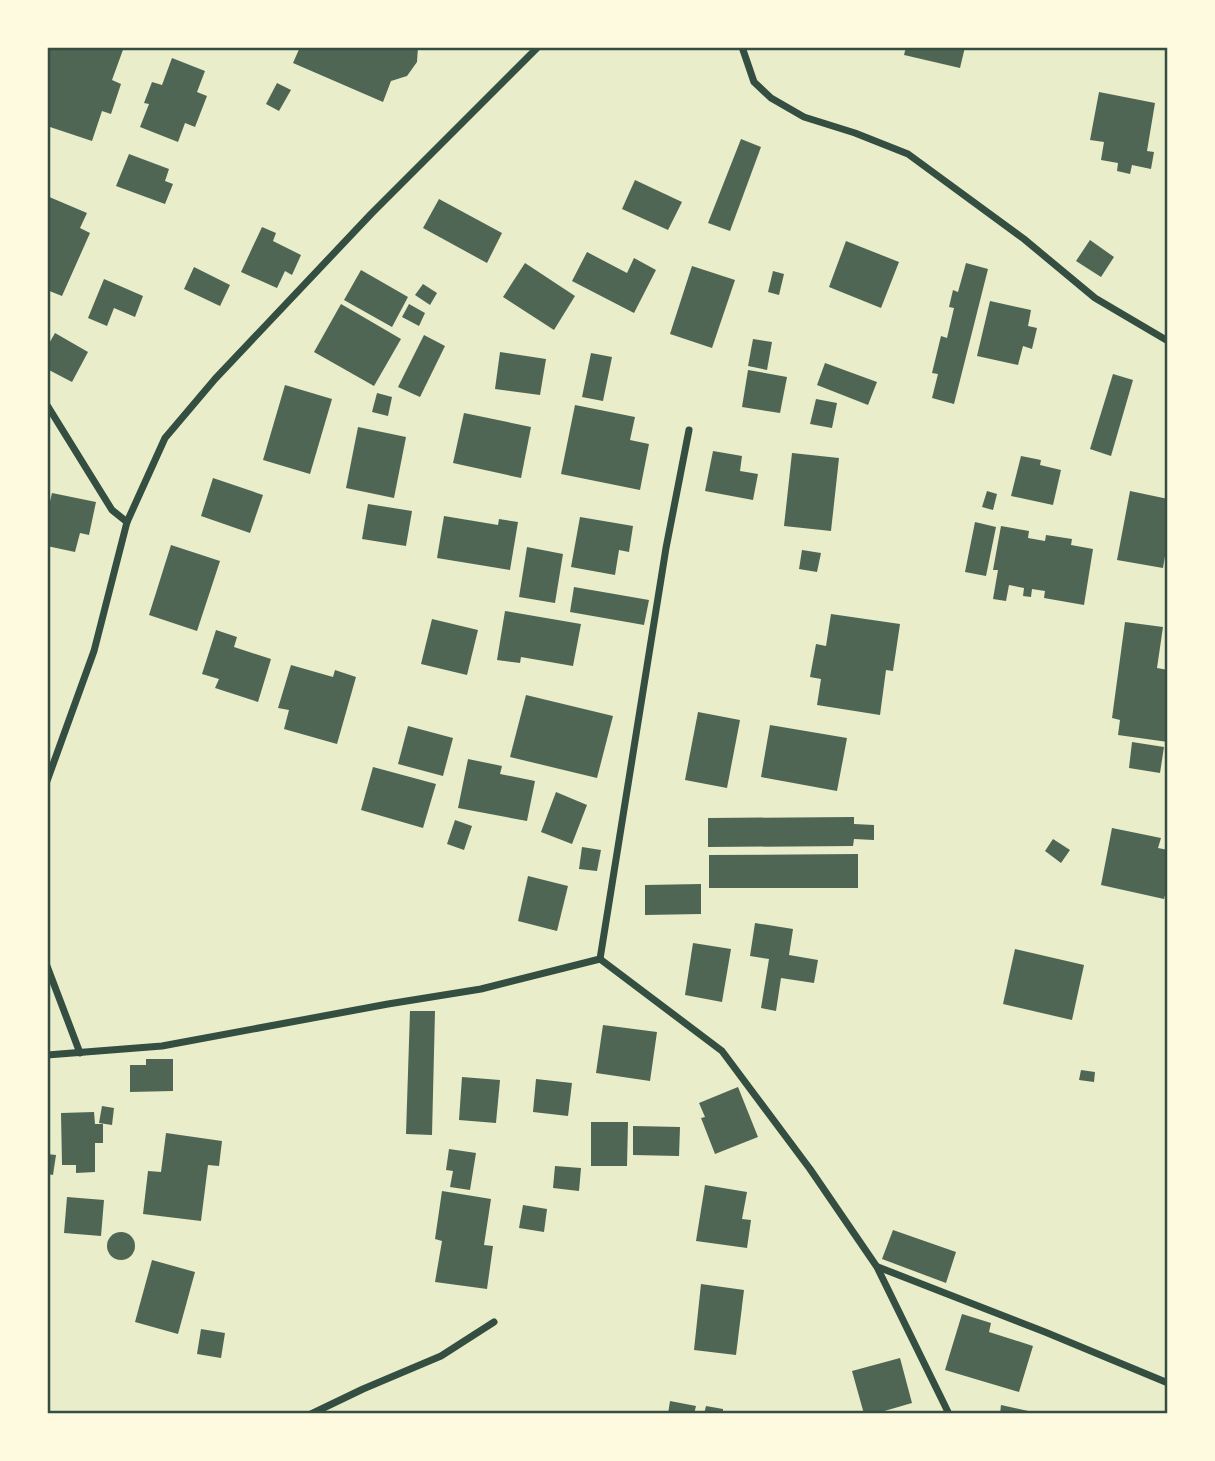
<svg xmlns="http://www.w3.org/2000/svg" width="1215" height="1461" viewBox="0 0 1215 1461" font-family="'Open Sans',sans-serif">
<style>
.building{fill:#4f6655}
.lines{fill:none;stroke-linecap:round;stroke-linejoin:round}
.minor{stroke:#344e41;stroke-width:7}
.neatline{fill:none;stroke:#344e41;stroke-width:2.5}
</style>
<rect width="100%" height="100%" fill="#e9edc9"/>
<g class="building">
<polygon points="47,47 124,47 112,80 121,84 111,114 102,111 92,141 47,126"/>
<polygon points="300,47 418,47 417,62 407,76 391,81 383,102 293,63"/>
<polygon points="906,47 965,47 960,68 904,55"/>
<polygon points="172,58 205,71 197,92 207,96 195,127 185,123 178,142 140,127 149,104 144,103 152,82 162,85"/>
<polygon points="277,83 291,90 279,111 266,104"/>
<polygon points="1099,92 1155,103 1147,151 1154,152 1151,169 1132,165 1130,174 1117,171 1118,163 1101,160 1104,142 1090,140"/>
<polygon points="741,139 761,147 730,231 708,223"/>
<polygon points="129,154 169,169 165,181 173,184 165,204 116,186"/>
<polygon points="635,180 682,202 668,230 622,209"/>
<polygon points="47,196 87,213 80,228 90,233 62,296 47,290"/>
<polygon points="439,199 502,233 487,263 423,228"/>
<polygon points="262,227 276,233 273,241 301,255 292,275 285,271 277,288 241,272"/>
<polygon points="1090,240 1114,257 1101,277 1076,261"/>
<polygon points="846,241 899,262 881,308 829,287"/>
<polygon points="587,252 627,273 634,258 656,270 634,313 572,281"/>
<polygon points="525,263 575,296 554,330 503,297"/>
<polygon points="966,263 988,269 954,404 932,398 938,374 932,373 941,336 947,338 954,308 949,307 953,290 958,292"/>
<polygon points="692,266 735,280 712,348 670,334"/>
<polygon points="194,267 230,285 220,306 184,289"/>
<polygon points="361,270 408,297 392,327 344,300"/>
<polygon points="773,271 784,274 779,295 768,292"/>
<polygon points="104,279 143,296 135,317 114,308 107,326 88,318"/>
<polygon points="423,284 437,293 430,305 415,295"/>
<polygon points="990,301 1031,310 1028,326 1037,328 1032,349 1023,346 1018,365 977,356"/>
<polygon points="341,304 401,339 374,386 314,352"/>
<polygon points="409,304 425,313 419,326 402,317"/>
<polygon points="55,333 88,352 72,382 47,369 47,347"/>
<polygon points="424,335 445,346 420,397 398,387"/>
<polygon points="753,339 772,342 767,370 748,366"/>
<polygon points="500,352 546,359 540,395 495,389"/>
<polygon points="591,353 612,357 603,401 582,397"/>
<polygon points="825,363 877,382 868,405 817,385"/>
<polygon points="748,370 787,377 780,413 742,407"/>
<polygon points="1113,374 1133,380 1111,456 1090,449"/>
<polygon points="285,385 332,399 310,474 263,460"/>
<polygon points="377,393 392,397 388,416 372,412"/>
<polygon points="816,399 837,403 832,428 810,424"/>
<polygon points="575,405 635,417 630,440 649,444 640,490 561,474"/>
<polygon points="464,413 531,427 521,478 453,463"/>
<polygon points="358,427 406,437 394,498 346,488"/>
<polygon points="713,451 742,456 740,471 758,474 753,500 705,491"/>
<polygon points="792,453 839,458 831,531 784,526"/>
<polygon points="1021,456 1041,460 1040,465 1061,470 1053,505 1011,496"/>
<polygon points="213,478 263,495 250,533 201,516"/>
<polygon points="987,491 997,494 993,510 982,507"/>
<polygon points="1130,491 1168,499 1168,556 1165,556 1163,568 1117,560"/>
<polygon points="52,493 96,502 89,535 80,533 75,552 47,546 47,514"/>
<polygon points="368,504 412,511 406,546 362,539"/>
<polygon points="444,516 498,525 499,519 518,522 510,570 437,558"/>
<polygon points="580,517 633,526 629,552 619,550 615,575 571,567"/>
<polygon points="975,522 996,527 986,576 965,572"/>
<polygon points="1001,526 1029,531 1028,538 1045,541 1046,535 1072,539 1071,545 1093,549 1084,605 1044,598 1045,591 1032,589 1031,597 1023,596 1024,588 1009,585 1006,601 993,599 998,570 993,570"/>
<polygon points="171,545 220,561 197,631 149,615"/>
<polygon points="527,547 563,554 555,603 519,597"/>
<polygon points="802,550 821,553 817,572 799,569"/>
<polygon points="574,587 649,600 644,625 570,612"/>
<polygon points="505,611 581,624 573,666 521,657 520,663 497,660"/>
<polygon points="831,614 900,624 893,671 886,670 880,715 817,705 821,679 810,677 816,644 826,646"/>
<polygon points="432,619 478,630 467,675 421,664"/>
<polygon points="1125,622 1163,627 1157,668 1168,670 1168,742 1118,735 1120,720 1112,718"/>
<polygon points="216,630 237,637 234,647 271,659 258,702 215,688 219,679 202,674"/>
<polygon points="291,665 333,677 335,670 356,677 337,744 284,729 289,710 278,708"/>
<polygon points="526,695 613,716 597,778 510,757"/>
<polygon points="698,712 740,720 727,788 685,780"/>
<polygon points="770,725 847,738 837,791 761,777"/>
<polygon points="408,726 453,738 443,776 398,764"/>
<polygon points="1132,742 1164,747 1160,773 1129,768"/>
<polygon points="468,759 502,766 500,774 535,781 527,821 458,808"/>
<polygon points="373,767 436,784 423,828 361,810"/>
<polygon points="556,792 587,805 572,844 541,832"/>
<polygon points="854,817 854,824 874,825 874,840 854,839 853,846 708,847 708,818"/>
<polygon points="455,820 472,826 464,850 447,844"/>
<polygon points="1112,828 1161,838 1158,848 1168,850 1168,883 1164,899 1101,885"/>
<polygon points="1053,839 1070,850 1061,863 1045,851"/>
<polygon points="582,847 601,850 597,871 579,869"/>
<polygon points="858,854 858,888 709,888 709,855"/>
<polygon points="528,876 568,886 557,931 518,921"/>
<polygon points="701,884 701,914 645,915 645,885"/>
<polygon points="755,923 793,929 789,955 818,960 814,983 781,978 776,1011 761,1008 769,959 750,956"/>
<polygon points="693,943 731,949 722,1002 685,995"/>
<polygon points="1015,949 1084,965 1072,1020 1003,1004"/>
<polygon points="410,1011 435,1011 432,1135 406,1134"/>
<polygon points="603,1025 657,1032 650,1081 596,1073"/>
<polygon points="146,1059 173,1059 173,1091 130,1092 130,1065 146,1065"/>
<polygon points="1081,1070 1095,1072 1094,1082 1079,1080"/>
<polygon points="462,1077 500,1080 496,1123 459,1120"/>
<polygon points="536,1079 572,1083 568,1116 533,1112"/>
<polygon points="738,1087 758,1137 715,1154 701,1118 705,1117 699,1103"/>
<polygon points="102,1106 114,1108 112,1125 99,1123"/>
<polygon points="94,1112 95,1124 103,1124 103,1143 95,1143 95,1172 76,1173 76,1165 62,1165 61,1113"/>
<polygon points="591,1122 628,1122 627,1166 591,1166"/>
<polygon points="633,1126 680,1127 679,1156 633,1155"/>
<polygon points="166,1133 222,1141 219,1166 208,1165 201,1221 143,1214 148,1171 161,1172"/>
<polygon points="449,1149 476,1153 470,1190 450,1187 453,1171 446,1170"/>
<polygon points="47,1154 56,1155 53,1175 47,1174"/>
<polygon points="555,1166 581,1168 579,1191 553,1188"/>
<polygon points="705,1185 747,1192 742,1219 751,1220 747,1248 696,1241"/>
<polygon points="442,1191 491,1199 484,1245 493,1246 487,1289 435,1282 442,1241 435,1239"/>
<polygon points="67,1197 104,1200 101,1236 64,1233"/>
<polygon points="523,1205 547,1209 544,1232 519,1228"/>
<polygon points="893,1230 956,1252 946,1283 882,1259"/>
<circle cx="121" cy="1246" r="14"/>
<polygon points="152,1260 195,1272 178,1334 135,1322"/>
<polygon points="701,1284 744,1290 736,1355 694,1350"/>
<polygon points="962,1314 991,1323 989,1332 1033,1346 1019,1392 945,1370"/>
<polygon points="201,1329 225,1333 221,1358 197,1354"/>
<polygon points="900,1358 912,1403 874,1414 864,1414 852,1371"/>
<polygon points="670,1401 696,1406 694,1414 668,1414"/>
<polygon points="1001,1405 1037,1413 1037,1414 1000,1414"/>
<polygon points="706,1406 723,1409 723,1414 704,1414"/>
</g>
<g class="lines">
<g class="minor">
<polyline points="742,47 754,82 771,98 804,117 855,133 908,154 1024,239 1095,298 1168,341"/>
<polyline points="47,405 112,510 127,522"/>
<polyline points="47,781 94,651 127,522 165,438 215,379 371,214 538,47"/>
<polyline points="600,959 666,548 689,430"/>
<polyline points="47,966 80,1053"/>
<polyline points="47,1055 162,1046 388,1004 481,989 600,959 722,1051 810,1169 877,1267 949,1414"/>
<polyline points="878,1267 1045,1332 1168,1383"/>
<polyline points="311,1414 363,1389 441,1356 494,1322"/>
</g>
</g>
<rect width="1215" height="1461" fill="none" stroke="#fefae0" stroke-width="98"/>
<rect x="49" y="49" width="1117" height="1363" class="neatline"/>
</svg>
